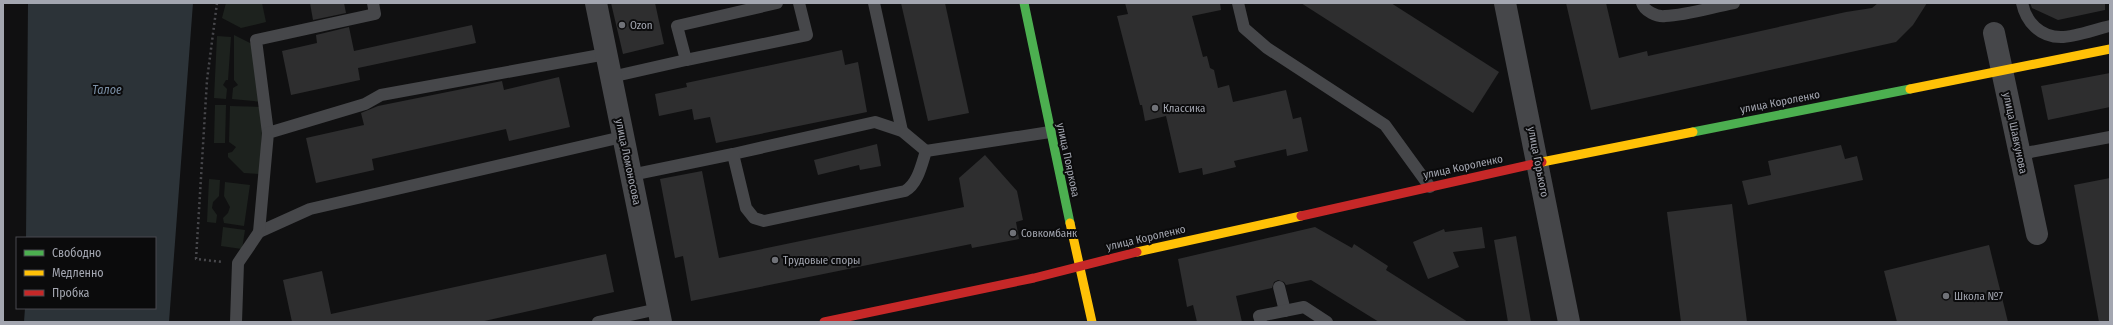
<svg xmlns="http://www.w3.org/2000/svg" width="2113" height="325" viewBox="0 0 2113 325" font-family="'Fira Sans Condensed',sans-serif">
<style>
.green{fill:#1d221e}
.water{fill:#2c3338}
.building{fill:#2e2e2f}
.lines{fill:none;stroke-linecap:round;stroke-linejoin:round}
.path{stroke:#48484c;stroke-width:2.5;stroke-dasharray:2 3;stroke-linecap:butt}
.lane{stroke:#46474a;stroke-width:12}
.street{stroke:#46474a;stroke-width:22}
.fast{stroke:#4caf50;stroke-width:9}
.slow{stroke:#ffc107;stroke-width:9}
.jam{stroke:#c62828;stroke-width:9}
.poi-dot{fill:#707278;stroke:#0b0b0c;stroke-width:1.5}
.labels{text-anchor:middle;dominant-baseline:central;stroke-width:4;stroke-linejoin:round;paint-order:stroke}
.poi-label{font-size:11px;fill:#a3a6b0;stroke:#0b0b0c;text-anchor:start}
.street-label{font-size:11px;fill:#a3a6b0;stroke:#0b0b0c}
.water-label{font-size:12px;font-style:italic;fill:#7d92a8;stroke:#0b0b0c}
</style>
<rect width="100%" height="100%" fill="#101011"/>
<g class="green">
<polygon points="226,3 262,3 266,22 241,28 222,18"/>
<polygon points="234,35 254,45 263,102 232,99 233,88 238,85 234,80"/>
<polygon points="217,36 231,37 228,80 226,80 223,85 227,89 226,99 214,98"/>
<polygon points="215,105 226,105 225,143 214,143"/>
<polygon points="230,106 263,107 260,174 244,173 228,157 228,153 232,152 236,147 229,142"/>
<polygon points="209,179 220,180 219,196 213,202 212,208 217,215 216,223 207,222"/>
<polygon points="225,182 250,185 244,226 224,223 223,218 228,213 230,207 224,196"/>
<polygon points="223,227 245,230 242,249 221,246"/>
</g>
<polygon class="water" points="28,3 193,3 169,322 24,322 25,308 155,308 155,238 26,238"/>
<g class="building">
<polygon points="310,3 344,3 346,13 313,20"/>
<polygon points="611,3 655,3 664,44 623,54"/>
<polygon points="901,3 945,3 969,113 928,121"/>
<polygon points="1125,3 1220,3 1221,10 1192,16 1203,57 1207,56 1210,68 1214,70 1218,88 1229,85 1233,102 1286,90 1293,119 1301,117 1308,151 1287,156 1286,149 1234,161 1236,167 1203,175 1202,168 1179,173 1166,116 1145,121 1142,105 1140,105 1117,16 1128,14"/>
<polygon points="1301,3 1391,3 1499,72 1473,113"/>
<polygon points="1566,3 1606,3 1619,58 1647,51 1648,56 1846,12 1872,8 1878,3 1927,3 1913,25 1896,42 1591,110"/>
<polygon points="2030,3 2105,3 2105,10 2058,20 2032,8"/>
<polygon points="472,25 476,43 358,68 360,80 291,95 282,51 317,43 316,35 349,27 354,51"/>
<polygon points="842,50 845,65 858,62 867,112 716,143 710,117 694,120 692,109 659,116 655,94 687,87 686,83"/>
<polygon points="2110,73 2110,107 2048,120 2041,86"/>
<polygon points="559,77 570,127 509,141 506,129 372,159 374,170 316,183 306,138 364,125 361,113 378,106 502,81 504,90"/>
<polygon points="877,144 881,166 860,170 859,165 818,175 814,160"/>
<polygon points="1841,145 1845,159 1857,156 1863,180 1748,205 1742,181 1771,175 1768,161"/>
<polygon points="985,155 1017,191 1023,220 1016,222 1019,239 972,248 971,244 691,301 683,256 675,258 660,179 702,171 719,258 964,207 959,178"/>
<polygon points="2110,178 2110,322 2099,322 2074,185"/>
<polygon points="1732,204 1747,322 1681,322 1667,212"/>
<polygon points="1315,227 1352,248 1354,244 1388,266 1386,270 1468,322 1379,322 1311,280 1286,285 1284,282 1278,280 1274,282 1272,288 1236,296 1242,322 1197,322 1193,305 1187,307 1178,259"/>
<polygon points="1482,227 1485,248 1453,252 1459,267 1428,279 1413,242 1444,229 1445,232"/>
<polygon points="1516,236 1531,322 1508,322 1494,240"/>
<polygon points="1989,245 2008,322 1897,322 1884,271"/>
<polygon points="606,254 614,292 480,322 292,322 283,280 322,271 331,314"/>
</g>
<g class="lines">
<polyline class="path" points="217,3 207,80 196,259 223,262"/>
<g class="lane">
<polyline points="874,3 902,131"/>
<polyline points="1238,3 1244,28 1267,48 1385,125 1430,187"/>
<path d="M1642 3C1644 11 1657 17 1665 16 1688 15 1712 7 1734 3"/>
<path d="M2022 3C2026 22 2040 37 2061 37 2075 37 2096 29 2110 26"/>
<polyline points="686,60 807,35 799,3"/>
<polyline points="611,77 686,60 677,26 777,3"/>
<polyline points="268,133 256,40 375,14 373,3"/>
<polyline points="733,154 875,122 902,131 926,151"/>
<polyline points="2020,154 2110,137"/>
<path d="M631 175 733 154 746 208 754 218 764 221 905 191C918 184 922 163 926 151L1050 132"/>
<polyline points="259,232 310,209 622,137"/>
<polyline points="1279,287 1285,311"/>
<polyline points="236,322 238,263 259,232 268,133 365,104 381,95 606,54"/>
<polyline points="598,322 658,309"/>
<polyline points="1261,322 1259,316 1304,307 1327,322"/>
</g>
<g class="street">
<polyline points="596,3 661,322"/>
<polyline points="1505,3 1569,322"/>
<polyline points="1994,33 2037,234"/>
</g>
<g class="fast">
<polyline points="1024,3 1070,223"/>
<polyline points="1693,132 1910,89"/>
</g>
<g class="slow">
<polyline points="1910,89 2110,49"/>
<polyline points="1542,162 1693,132"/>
<polyline points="1070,223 1092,322"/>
<polyline points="1137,252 1301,216"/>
</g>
<g class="jam">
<polyline points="1301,216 1542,162"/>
<polyline points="824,322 1034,278 1137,252"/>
</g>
</g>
<g class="poi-dot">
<circle cx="622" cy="25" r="4"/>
<circle cx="1155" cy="108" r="4"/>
<circle cx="1013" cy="233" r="4"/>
<circle cx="775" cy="260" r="4"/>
<circle cx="1946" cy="296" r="4"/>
</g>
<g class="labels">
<g class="poi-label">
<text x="630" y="25">Ozon</text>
<text x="1163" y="108">Классика</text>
<text x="1021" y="233">Совкомбанк</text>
<text x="783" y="260">Трудовые споры</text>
<text x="1954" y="296">Школа №7</text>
</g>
<g class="street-label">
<text transform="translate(1780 102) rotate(-11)">улица Короленко</text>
<text transform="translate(2015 133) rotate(78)">улица Шавкунова</text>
<text transform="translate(1068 160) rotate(78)">улица Пояркова</text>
<text transform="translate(628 162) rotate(78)">улица Ломоносова</text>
<text transform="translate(1538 162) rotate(79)">улица Горького</text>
<text transform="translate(1463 167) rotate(-12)">улица Короленко</text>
<text transform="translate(1146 238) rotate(-13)">улица Короленко</text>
</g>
<g class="water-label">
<text x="107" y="90">Талое</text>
</g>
</g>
<rect width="2113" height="325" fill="none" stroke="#a3a6b0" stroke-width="8"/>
<rect x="16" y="237" width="140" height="72" fill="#0b0b0c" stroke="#48494e"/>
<rect x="24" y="250" width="20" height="6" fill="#4caf50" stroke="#48494e"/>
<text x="52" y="257" font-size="12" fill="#a3a6b0">Свободно</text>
<rect x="24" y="270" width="20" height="6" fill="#ffc107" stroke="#48494e"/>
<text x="52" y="277" font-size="12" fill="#a3a6b0">Медленно</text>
<rect x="24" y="290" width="20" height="6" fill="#c62828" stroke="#48494e"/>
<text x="52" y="297" font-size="12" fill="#a3a6b0">Пробка</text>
</svg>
